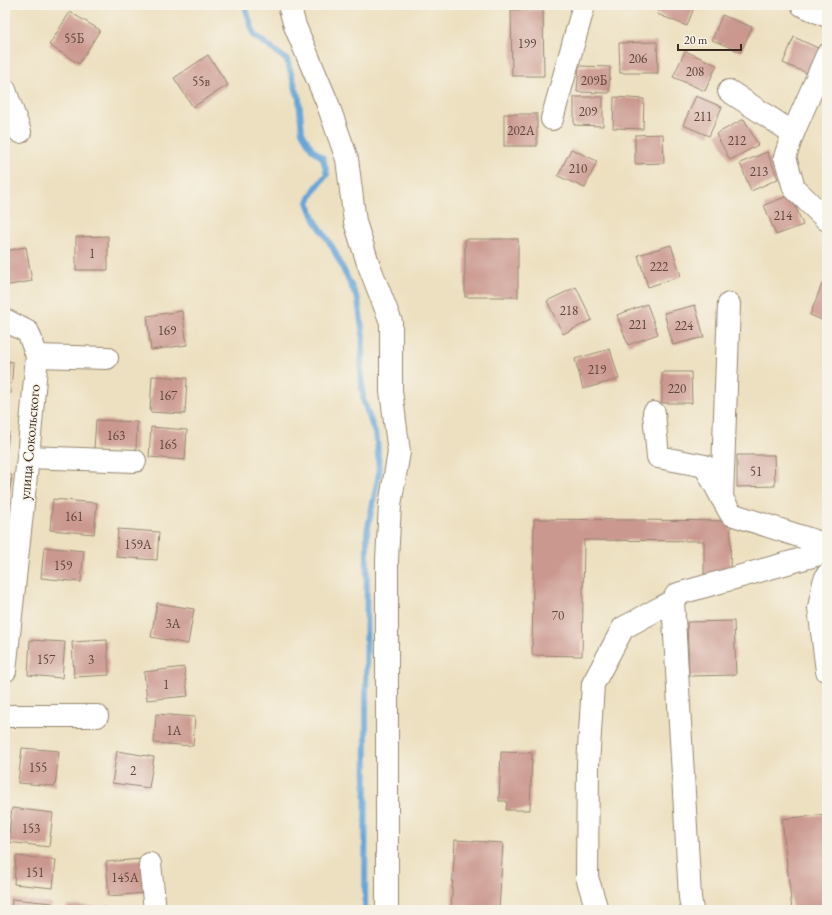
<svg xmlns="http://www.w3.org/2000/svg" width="832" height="915" viewBox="0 0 832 915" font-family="'EB Garamond',serif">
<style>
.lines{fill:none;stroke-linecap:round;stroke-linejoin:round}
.stream{stroke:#65a5d8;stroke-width:6}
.building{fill:#cb988f}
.minor-casing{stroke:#94856f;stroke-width:24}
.minor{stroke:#fff;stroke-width:22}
.labels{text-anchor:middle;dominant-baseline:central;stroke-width:3;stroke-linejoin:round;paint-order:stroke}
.number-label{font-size:13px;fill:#5f463a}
.street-label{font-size:15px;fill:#3b2a1e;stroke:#f7f3e8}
</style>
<rect width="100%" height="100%" fill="#f7f3e8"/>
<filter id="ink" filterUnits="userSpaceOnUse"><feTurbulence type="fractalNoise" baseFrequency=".025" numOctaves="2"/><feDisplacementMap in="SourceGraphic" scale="8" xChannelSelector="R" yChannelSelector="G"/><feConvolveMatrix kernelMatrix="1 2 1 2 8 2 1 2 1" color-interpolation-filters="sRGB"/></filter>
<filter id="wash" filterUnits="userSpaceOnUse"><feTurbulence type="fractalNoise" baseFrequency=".012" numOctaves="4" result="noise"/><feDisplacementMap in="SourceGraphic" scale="16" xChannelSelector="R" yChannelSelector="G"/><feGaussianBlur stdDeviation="0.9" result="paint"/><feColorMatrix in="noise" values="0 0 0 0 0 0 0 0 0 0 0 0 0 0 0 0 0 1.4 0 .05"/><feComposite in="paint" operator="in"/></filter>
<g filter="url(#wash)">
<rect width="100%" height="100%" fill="#ede0c0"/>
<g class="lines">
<polyline class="stream" points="246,5 246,9 254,35 287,60 299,99 302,132 312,149 323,158 327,174 315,189 308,202 315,220 333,248 358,300 363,336 361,371 363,399 377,439 379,473 367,532 365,910"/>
</g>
<g id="blocks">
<g class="building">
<polygon points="661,5 695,5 687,26 657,14"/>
<polygon points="511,10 543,10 544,76 512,76"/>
<polygon points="70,12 100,30 79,64 49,45"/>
<polygon points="722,15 752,27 741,52 712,40"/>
<polygon points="794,37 820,49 809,74 783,63"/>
<polygon points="657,42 658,73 620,73 619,43"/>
<polygon points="685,51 717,65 705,91 673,77"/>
<polygon points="208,55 228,85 193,107 174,78"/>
<polygon points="579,66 610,67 609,93 577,92"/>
<polygon points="696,96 722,107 709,136 683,125"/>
<polygon points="574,97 603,97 603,126 574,125"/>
<polygon points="614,97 644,99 643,129 613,128"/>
<rect x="504" y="114" width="33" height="32"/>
<polygon points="744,119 758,145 730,160 716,134"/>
<polygon points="663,134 664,163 635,164 635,135"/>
<polygon points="571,149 597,161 585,188 558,176"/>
<polygon points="767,152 778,179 751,191 740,163"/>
<polygon points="791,195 803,225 776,235 764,205"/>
<polygon points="108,236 108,270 76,270 76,237"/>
<rect x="465" y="239" width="53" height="58"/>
<polygon points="671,245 681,276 648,287 638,255"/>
<polygon points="26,247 32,281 5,286 5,251"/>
<polygon points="822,284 827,287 827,322 810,315"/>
<polygon points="576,287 592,320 563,334 547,301"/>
<polygon points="647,304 658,334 628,345 617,315"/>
<polygon points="695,305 704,337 673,345 664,313"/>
<polygon points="182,311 187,345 151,350 147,316"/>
<polygon points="610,349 619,379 583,389 575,359"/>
<polygon points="5,361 13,362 11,393 5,393"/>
<polygon points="662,372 691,372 692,403 662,403"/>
<polygon points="152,376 187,378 185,414 150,412"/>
<polygon points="96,420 137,422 136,451 94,449"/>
<polygon points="151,427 187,430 185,460 149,457"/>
<polygon points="5,431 9,432 6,456 5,456"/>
<polygon points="737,455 774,455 775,486 737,487"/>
<polygon points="5,474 12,475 7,510 5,510"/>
<polygon points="53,499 97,503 94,534 50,530"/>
<polygon points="534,519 731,521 730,574 704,574 704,541 584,540 582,656 532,655"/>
<polygon points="118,529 159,532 157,560 116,557"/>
<polygon points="44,547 84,551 81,582 41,578"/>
<polygon points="157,603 194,609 188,644 151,637"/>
<polygon points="734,621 736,675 689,676 687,622"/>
<polygon points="30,640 65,642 62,678 28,675"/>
<polygon points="107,640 109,675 74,677 72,642"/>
<polygon points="184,667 188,696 147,700 144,672"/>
<polygon points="156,714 195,717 193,746 154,743"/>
<polygon points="22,748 59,751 55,786 18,783"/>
<polygon points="117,751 154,757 149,788 112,783"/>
<polygon points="501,752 532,753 530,810 506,810 507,801 499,801"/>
<polygon points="12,808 53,813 49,847 8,842"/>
<polygon points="827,814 827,910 792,910 782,819"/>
<polygon points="455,840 503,843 499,910 451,910"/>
<polygon points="16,856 56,860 53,888 14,884"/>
<polygon points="142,859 145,893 109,896 106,862"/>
<polygon points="12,899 52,903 51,910 11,910"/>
<polygon points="67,905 105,907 104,910 66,910"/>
</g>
</g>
</g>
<g filter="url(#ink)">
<use href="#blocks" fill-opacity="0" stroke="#94856f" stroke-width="1"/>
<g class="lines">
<g class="minor-casing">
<g id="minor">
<polyline points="289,5 295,26 327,102 347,159 355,222 368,263 391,322 391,391 399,452 390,505 387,560 387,910"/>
<polyline points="802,5 827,16"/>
<polyline points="827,55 793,133 785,157 794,188 827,220"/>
<polyline points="5,90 20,132"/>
<polyline points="729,91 793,133"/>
<polyline points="552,119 584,5"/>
<polyline points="729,304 722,498 731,514 827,545"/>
<polyline points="5,321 7,321 28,332 37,356 28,457 5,671"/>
<polyline points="37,356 107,358"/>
<polyline points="654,413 658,457 705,466 722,498"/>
<polyline points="28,457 135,461"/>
<polyline points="827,575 824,582 819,608 827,671"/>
<polyline points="5,716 97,716"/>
<polyline points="150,864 155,910"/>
<polyline points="597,910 587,877 588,765 593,684 623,628 673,601"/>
<polyline points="692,910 690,897 673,601 676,595 681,593 827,552"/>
</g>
</g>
<use href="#minor" class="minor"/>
</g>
</g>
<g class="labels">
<g class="number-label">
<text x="74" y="38">55Б</text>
<text x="527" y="43">199</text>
<text x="638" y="58">206</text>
<text x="695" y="71">208</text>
<text x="594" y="80">209Б</text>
<text x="201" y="81">55в</text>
<text x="588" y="111">209</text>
<text x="703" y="116">211</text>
<text x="521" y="130">202А</text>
<text x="737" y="140">212</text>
<text x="578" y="168">210</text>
<text x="759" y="171">213</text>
<text x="783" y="215">214</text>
<text x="92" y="253">1</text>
<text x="659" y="266">222</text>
<text x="569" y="310">218</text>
<text x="638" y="324">221</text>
<text x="684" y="325">224</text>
<text x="167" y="330">169</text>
<text x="597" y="369">219</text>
<text x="677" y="388">220</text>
<text x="168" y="395">167</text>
<text x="116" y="435">163</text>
<text x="168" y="444">165</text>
<text x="756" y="471">51</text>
<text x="74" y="516">161</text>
<text x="138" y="544">159А</text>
<text x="63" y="565">159</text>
<text x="558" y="615">70</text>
<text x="173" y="623">3А</text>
<text x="46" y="659">157</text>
<text x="91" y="659">3</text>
<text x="166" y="684">1</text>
<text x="174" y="730">1А</text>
<text x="38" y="767">155</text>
<text x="133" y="770">2</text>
<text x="31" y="828">153</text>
<text x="35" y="872">151</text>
<text x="125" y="877">145А</text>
</g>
<g class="street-label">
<text transform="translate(29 442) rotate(-85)">улица Сокольского</text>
</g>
</g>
<rect width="832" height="915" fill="none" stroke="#f7f3e8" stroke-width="20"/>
<path d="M678 44v6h63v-6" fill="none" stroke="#3b2a1e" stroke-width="2"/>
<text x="684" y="44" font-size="12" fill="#3b2a1e" stroke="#f7f3e8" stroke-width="3" paint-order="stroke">20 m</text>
</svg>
